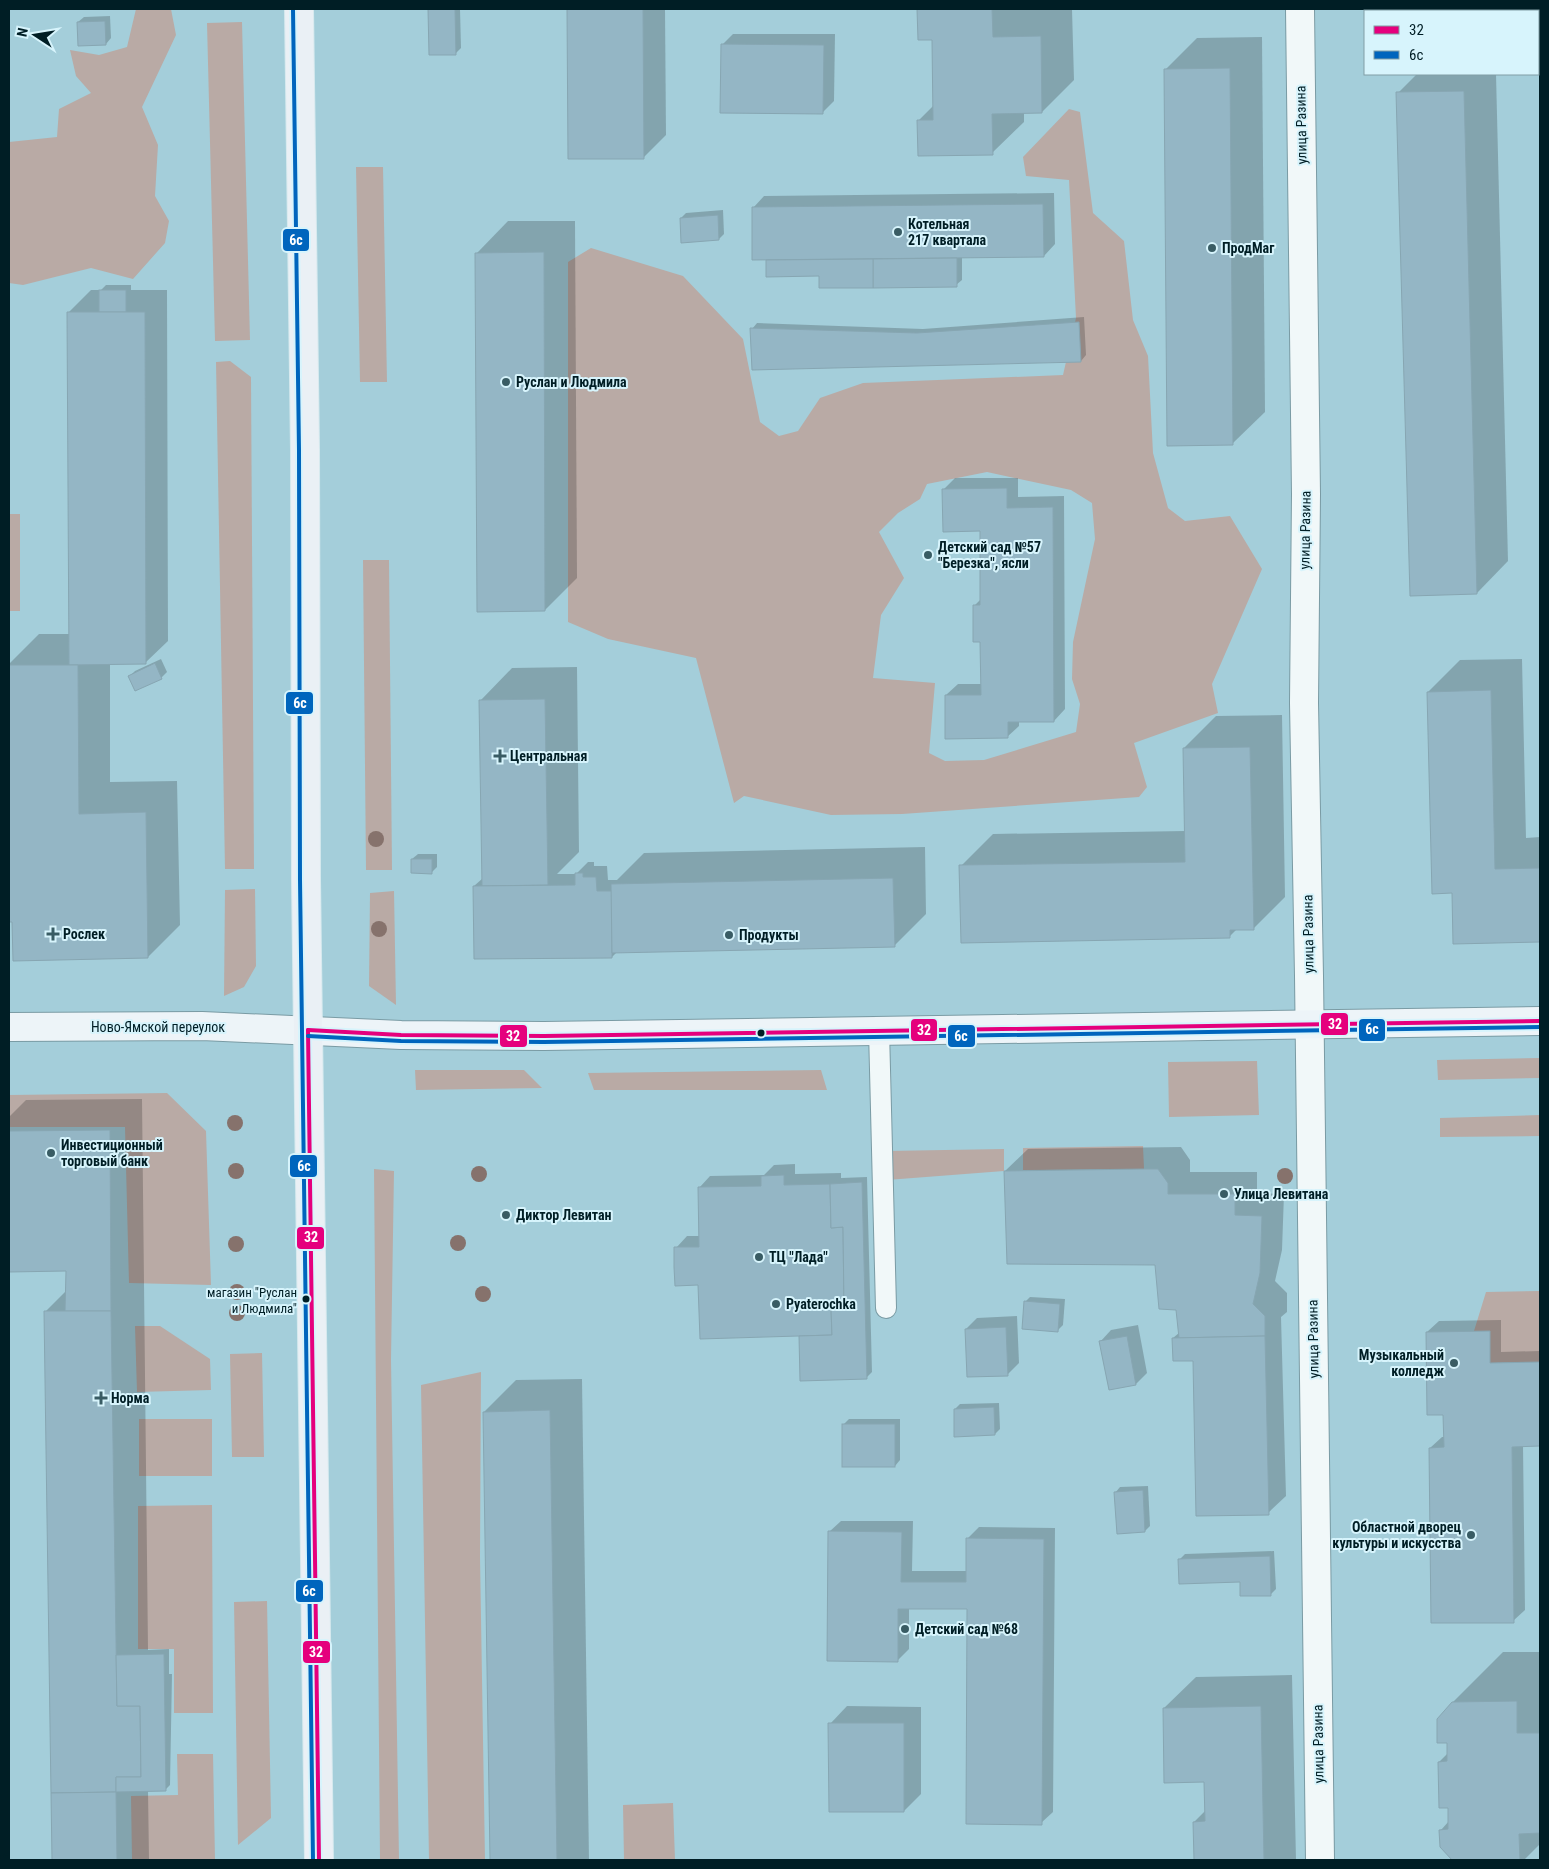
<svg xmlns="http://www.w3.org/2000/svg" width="1549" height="1869" viewBox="0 0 1549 1869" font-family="'Roboto Condensed',sans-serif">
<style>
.green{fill:#b9aaa5;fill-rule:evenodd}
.shadow{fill:#0003}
.building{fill:#94b6c5;stroke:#87a6b2}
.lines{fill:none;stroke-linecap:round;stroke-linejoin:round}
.lane-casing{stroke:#7a9ba4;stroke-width:22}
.street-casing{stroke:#7a9ba4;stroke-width:30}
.secondary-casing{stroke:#7a9ba4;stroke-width:30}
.primary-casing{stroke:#d6e9ee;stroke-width:30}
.lane{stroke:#f1f8f9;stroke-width:20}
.street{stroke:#f1f8f9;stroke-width:28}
.secondary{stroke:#edf4f8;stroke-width:28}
.primary{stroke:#eaf0f5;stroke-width:28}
.bus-1-casing{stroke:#d7f4fc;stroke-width:8}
.bus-2-casing{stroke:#d7f4fc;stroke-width:8}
.bus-1{stroke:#e5007d;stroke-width:4}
.bus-2{stroke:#0065bd;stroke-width:4}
.tree{fill:#86726c}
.poi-dot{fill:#395c64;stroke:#d7f4fc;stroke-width:2}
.bus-dot{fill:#001e25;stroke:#d7f4fc;stroke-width:2}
.labels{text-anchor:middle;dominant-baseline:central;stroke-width:4;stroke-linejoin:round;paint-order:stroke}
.bus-label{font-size:13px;fill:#001e25;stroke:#d7f4fc;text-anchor:end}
.street-label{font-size:14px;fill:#001e25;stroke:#d7f4fc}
.poi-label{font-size:14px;font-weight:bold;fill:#001e25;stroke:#d7f4fc;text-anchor:start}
.line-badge{stroke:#d7f4fc;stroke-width:2}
.badge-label{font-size:14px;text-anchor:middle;font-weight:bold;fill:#fff}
</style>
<rect width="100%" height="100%" fill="#a4ceda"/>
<g class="green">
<polygon points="136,9 171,9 176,35 142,107 158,145 155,196 169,221 165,243 133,279 91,268 23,285 9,283 9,142 57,137 59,109 91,93 76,76 70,50 99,55 127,47"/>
<polygon points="242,22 250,340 215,341 207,23"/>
<path d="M1069 109 1080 112 1093 213 1124 241 1133 320 1148 356 1153 453 1168 508 1185 521 1230 516 1262 569 1212 684 1218 713 1134 743 1147 787 1139 797 902 814 831 815 744 796 734 803 696 658 608 639 568 622V262L591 248 683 276 743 339 760 422 779 436 798 431 820 398 863 383 1063 375 1076 318 1069 180 1026 176 1023 157ZM987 472 1071 490 1092 503 1095 539 1073 642 1072 679 1080 704 1076 732 984 760 945 761 929 753 935 683 873 678 881 615 904 578 879 532 898 513 920 499 927 484Z"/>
<polygon points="356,167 383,167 387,382 360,382"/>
<polygon points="230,361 251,377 254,869 225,869 216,362"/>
<rect x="9" y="514" width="11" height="97"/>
<polygon points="363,560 389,560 392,870 366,870"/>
<polygon points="255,889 256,966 244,987 224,996 225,890"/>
<polygon points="394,891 396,1005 369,986 370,893"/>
<polygon points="1540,1058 1540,1078 1438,1080 1437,1060"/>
<polygon points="1257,1061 1259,1115 1169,1117 1168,1062"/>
<polygon points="415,1070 524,1070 542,1088 416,1090"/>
<polygon points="821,1070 827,1090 594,1090 588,1073"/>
<polygon points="167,1093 206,1131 211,1285 129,1283 125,1127 9,1127 9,1095"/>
<polygon points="1540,1115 1540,1136 1440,1137 1440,1118"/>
<polygon points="1143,1146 1144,1169 1023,1170 1023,1148"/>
<polygon points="1004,1149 1004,1171 887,1180 886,1151"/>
<polygon points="374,1169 394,1171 391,1360 399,1860 380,1860"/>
<polygon points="1540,1291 1540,1362 1490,1363 1490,1331 1474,1331 1486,1292"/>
<polygon points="135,1326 160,1326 210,1359 211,1390 137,1392"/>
<polygon points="262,1353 264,1457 232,1457 230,1354"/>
<polygon points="481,1372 480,1557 485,1860 429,1860 421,1385"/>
<rect x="139" y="1419" width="73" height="57"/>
<polygon points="212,1505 213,1713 174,1713 174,1649 138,1649 138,1506"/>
<polygon points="267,1601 271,1818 238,1845 234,1602"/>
<polygon points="177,1754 213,1754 215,1860 132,1860 131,1796 178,1795"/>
<polygon points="673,1803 675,1860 624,1860 623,1805"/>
</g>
<g class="shadow">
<polygon points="430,9 460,9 461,48 455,54 430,54"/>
<polygon points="569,9 665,9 666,135 643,158 570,158"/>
<polygon points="919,9 1072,9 1074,80 1042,112 1024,112 1024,122 992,153 919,120 934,105 933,38 920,39"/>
<polygon points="110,16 111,38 106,44 78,22 84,17"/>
<polygon points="733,34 835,34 834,101 823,112 722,45"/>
<polygon points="1262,37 1265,412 1233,443 1165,70 1197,38"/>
<polygon points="1417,74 1496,74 1508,561 1477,593 1398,93"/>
<polygon points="1054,193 1055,244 1044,256 962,257 962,280 956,285 820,275 767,261 769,259 753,208 764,196"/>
<polygon points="723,210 724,234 719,239 681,218 686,213"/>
<polygon points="508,221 575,221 577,578 545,610 477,253"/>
<polygon points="106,285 131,285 131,290 167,290 168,641 145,663 110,663 110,782 177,781 180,925 148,957 9,920 9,664 39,634 70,634 68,313 91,290 101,290"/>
<polygon points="1084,317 1086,355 1081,361 752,329 757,323 923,329"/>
<polygon points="955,478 1018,478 1018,497 1064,496 1065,709 1054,721 1019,721 1019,726 1007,737 946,695 958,684 982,684 981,640 974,606 981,599 981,530 943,490"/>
<polygon points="161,659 167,672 162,677 136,689 130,676 135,671"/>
<polygon points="1522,659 1526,838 1540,837 1540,941 1454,943 1453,892 1428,692 1460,660"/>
<polygon points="577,667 579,852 557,874 576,874 588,862 594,862 594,866 607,866 608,880 617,880 644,853 925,847 926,914 894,946 617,952 612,957 474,886 483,878 481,700 512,668"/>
<polygon points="1282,715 1285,897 1253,929 1237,929 1229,937 961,866 993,834 1185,831 1184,748 1216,716"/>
<polygon points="418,854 437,854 437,867 432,872 412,859"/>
<polygon points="142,1099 148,1650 169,1649 169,1674 172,1674 170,1785 165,1790 148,1790 149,1860 53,1860 45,1312 66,1291 67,1270 9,1271 9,1117 26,1100"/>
<polygon points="1181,1147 1190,1160 1190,1172 1257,1172 1257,1193 1284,1194 1282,1250 1275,1281 1287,1293 1287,1312 1281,1317 1286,1496 1268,1513 1194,1360 1173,1338 1180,1332 1177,1309 1157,1264 1005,1171 1028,1149"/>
<polygon points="795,1164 795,1174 841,1173 841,1178 867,1177 872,1372 866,1378 802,1335 700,1284 676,1248 687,1236 700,1236 699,1188 710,1176 764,1175 774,1165"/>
<polygon points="1030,1297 1065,1299 1063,1325 1058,1330 1025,1302"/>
<polygon points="1017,1316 1019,1363 1007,1375 966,1329 977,1318"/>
<polygon points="1501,1320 1501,1352 1540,1351 1540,1445 1523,1445 1525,1610 1513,1621 1430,1448 1442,1437 1445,1437 1445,1413 1427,1332 1439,1321"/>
<polygon points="1138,1325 1147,1373 1136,1384 1109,1389 1100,1342 1111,1330"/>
<polygon points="582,1379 589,1860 492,1860 484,1412 516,1380"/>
<polygon points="999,1403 1000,1429 995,1434 955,1409 960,1404"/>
<polygon points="849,1419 900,1419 900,1460 895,1466 843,1425"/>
<polygon points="1148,1486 1150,1526 1145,1531 1115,1493 1120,1487"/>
<polygon points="841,1521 913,1521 912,1571 967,1571 967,1539 979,1527 1055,1528 1053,1812 1041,1823 968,1608 909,1607 909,1649 898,1660 829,1532"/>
<polygon points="1274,1551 1276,1589 1270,1595 1241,1581 1180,1559 1185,1554"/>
<polygon points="1503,1652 1540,1652 1540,1844 1524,1860 1453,1860 1441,1847 1441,1830 1449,1821 1449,1807 1439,1762 1448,1753 1452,1703"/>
<polygon points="1292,1675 1296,1860 1195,1860 1194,1822 1206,1810 1205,1781 1164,1708 1196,1677"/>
<polygon points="847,1706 921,1707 921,1794 904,1811 830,1724"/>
</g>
<g class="building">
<polygon points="428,9 455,9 456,55 429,55"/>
<polygon points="567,9 643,9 644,159 568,159"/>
<polygon points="917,9 992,9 993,37 1041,36 1042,113 992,114 993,155 918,156 917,120 933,120 932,40 918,40"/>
<polygon points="105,21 106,45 78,46 77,22"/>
<polygon points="721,44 824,45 823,114 720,113"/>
<polygon points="1230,68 1233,445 1167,446 1164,69"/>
<polygon points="1464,91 1477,594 1410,596 1396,92"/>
<polygon points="1043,204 1044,257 752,260 752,207"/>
<polygon points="718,215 719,240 681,243 680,218"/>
<polygon points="544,252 545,611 477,612 475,253"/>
<polygon points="957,258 957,287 873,288 873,259"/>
<polygon points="873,259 873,288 819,288 819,276 766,277 766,260"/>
<rect x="99" y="290" width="27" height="22"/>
<polygon points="67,312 145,312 146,664 69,665"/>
<polygon points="1079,322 1081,362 752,370 750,328 917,333"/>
<polygon points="1007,488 1007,508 1053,507 1054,722 1008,722 1008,738 945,739 945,695 981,695 980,642 973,642 973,605 980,605 980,531 943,532 942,489"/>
<polygon points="155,663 162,679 135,691 128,676"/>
<polygon points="9,665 78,665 79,814 146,812 148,958 13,961 12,922 9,922"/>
<polygon points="1491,690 1495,869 1540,868 1540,942 1453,944 1452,893 1432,894 1427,692"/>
<polygon points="545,699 548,885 482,886 479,700"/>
<polygon points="1250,747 1254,930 1230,930 1230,938 961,943 959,865 1185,862 1183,748"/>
<polygon points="411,859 432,859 432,874 411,873"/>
<polygon points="575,873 583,873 583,877 596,877 597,891 612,891 612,958 474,959 473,886 575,885"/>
<polygon points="893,878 895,947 612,953 611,884"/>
<polygon points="110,1130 111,1311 65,1311 66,1271 9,1272 9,1131"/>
<polygon points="1144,1169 1158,1169 1168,1183 1168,1194 1235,1194 1235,1215 1262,1216 1260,1273 1253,1304 1265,1316 1265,1336 1179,1338 1176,1310 1159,1309 1155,1265 1007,1264 1004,1171"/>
<polygon points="784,1175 784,1185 830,1184 831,1228 843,1227 844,1308 831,1309 832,1335 700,1339 698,1285 675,1286 674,1267 674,1247 699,1247 698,1187 761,1186 761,1176"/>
<polygon points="862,1182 867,1379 800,1381 799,1336 832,1335 831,1309 844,1308 843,1227 831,1228 830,1184"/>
<polygon points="1024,1301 1060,1304 1058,1332 1022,1329"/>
<polygon points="44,1311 111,1311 117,1706 140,1706 141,1777 116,1777 116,1792 51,1793"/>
<polygon points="1006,1327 1008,1376 967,1377 965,1329"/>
<polygon points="1490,1331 1490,1363 1540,1362 1540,1446 1512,1447 1514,1623 1431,1623 1429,1448 1444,1447 1443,1415 1427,1415 1426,1332"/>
<polygon points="1127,1336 1136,1385 1109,1390 1099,1341"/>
<polygon points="1265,1336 1269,1515 1196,1516 1193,1361 1173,1361 1172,1338"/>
<polygon points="994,1407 995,1435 954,1437 954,1409"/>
<polygon points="550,1410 557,1860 490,1860 483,1412"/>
<rect x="842" y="1424" width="53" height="43"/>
<polygon points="1143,1490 1145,1532 1117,1534 1114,1492"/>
<polygon points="828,1531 902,1532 901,1582 966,1582 966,1538 1044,1539 1042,1825 966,1824 967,1609 898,1609 898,1662 827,1661"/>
<polygon points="1270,1556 1271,1596 1240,1596 1240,1582 1179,1584 1178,1559"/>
<polygon points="164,1654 166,1791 116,1792 116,1777 141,1777 140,1706 117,1706 116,1655"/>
<polygon points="1517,1701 1517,1733 1540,1733 1540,1833 1519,1834 1520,1860 1452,1860 1440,1847 1439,1830 1448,1829 1448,1808 1439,1808 1438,1762 1447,1761 1447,1743 1437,1743 1437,1719 1452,1702"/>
<polygon points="1261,1706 1264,1860 1194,1860 1193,1822 1205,1821 1204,1782 1164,1783 1163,1708"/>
<polygon points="828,1723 904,1723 904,1812 829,1812"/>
<polygon points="116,1792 117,1860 52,1860 51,1793"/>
</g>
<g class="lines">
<g class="lane-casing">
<polyline id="lane" points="879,1030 886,1308"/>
</g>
<g class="street-casing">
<polyline id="street" points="1300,9 1306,494 1304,703 1309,976 1320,1860"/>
</g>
<g class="secondary-casing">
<polyline id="secondary" points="9,1027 202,1026 401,1035 544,1036 1540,1021"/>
</g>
<g class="primary-casing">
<polyline id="primary" points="299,9 305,450 306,880 319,1860"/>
</g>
<use href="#lane" class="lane"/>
<use href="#street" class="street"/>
<use href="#secondary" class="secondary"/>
<use href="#primary" class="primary"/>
<g class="bus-1-casing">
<g id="bus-1">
<polyline points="308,1030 401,1035 544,1036 1540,1021"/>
<polyline points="308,1030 319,1860"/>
</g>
</g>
<g class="bus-2-casing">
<g id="bus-2">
<polyline points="293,9 299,450 300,880 313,1860"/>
<polyline points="308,1036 401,1041 544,1042 1540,1027"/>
</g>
</g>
<use href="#bus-1" class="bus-1"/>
<use href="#bus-2" class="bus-2"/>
</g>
<g class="tree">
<circle cx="376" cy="839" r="8"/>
<circle cx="379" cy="929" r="8"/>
<circle cx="235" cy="1123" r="8"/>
<circle cx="236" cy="1171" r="8"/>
<circle cx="479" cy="1174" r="8"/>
<circle cx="1285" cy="1176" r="8"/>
<circle cx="458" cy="1243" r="8"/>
<circle cx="236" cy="1244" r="8"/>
<circle cx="237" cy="1292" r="8"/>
<circle cx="483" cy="1294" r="8"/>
<circle cx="237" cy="1313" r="8"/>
</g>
<g class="poi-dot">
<circle cx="898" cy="232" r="5"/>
<circle cx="1212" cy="248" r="5"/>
<circle cx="506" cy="382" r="5"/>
<circle cx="928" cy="555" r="5"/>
<path d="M497.5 748.5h5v5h5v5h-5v5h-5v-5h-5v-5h5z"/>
<path d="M50.5 926.5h5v5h5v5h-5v5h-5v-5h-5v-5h5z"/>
<circle cx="729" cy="935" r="5"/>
<circle cx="51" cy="1153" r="5"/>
<circle cx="1224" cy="1194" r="5"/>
<circle cx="506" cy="1215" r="5"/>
<circle cx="759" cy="1257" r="5"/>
<circle cx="776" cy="1304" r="5"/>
<circle cx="1454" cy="1363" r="5"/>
<path d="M98.5 1390.5h5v5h5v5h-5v5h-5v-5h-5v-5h5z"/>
<circle cx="1471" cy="1535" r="5"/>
<circle cx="905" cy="1629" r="5"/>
</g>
<g class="bus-dot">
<circle cx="761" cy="1033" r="4.5"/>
<circle cx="306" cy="1299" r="4.5"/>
</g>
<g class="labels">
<g class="bus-label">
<text x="297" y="1292">магазин "Руслан<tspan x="297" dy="16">и Людмила"</tspan></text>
</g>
<g class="street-label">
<text transform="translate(1301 125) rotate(-91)">улица Разина</text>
<text transform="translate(1305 530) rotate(-89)">улица Разина</text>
<text transform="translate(1308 934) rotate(-91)">улица Разина</text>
<text x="158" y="1027">Ново-Ямской переулок</text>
<text transform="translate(1313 1339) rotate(-91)">улица Разина</text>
<text transform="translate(1318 1744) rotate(-91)">улица Разина</text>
</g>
<g class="poi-label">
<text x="908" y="224">Котельная<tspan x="908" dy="16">217 квартала</tspan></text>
<text x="1222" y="248">ПродМаг</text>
<text x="516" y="382">Руслан и Людмила</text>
<text x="938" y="547">Детский сад №57<tspan x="938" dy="16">"Березка", ясли</tspan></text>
<text x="510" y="756">Центральная</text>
<text x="63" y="934">Рослек</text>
<text x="739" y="935">Продукты</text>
<text x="61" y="1145">Инвестиционный<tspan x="61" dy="16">торговый банк</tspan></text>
<text x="1234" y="1194">Улица Левитана</text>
<text x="516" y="1215">Диктор Левитан</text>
<text x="769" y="1257">ТЦ "Лада"</text>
<text x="786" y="1304">Pyaterochka</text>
<text x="1444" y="1355" text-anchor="end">Музыкальный<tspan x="1444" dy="16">колледж</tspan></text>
<text x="111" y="1398">Норма</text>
<text x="1461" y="1527" text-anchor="end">Областной дворец<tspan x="1461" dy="16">культуры и искусства</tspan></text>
<text x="915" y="1629">Детский сад №68</text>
</g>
</g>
<g class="line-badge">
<rect x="282" y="228" width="28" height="24" rx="5" fill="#0065bd"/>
<rect x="285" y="691" width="29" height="24" rx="5" fill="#0065bd"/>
<rect x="1320" y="1012" width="29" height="24" rx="5" fill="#e5007d"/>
<rect x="1358" y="1018" width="28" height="24" rx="5" fill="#0065bd"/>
<rect x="910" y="1018" width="28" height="24" rx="5" fill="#e5007d"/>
<rect x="947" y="1024" width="29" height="24" rx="5" fill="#0065bd"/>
<rect x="499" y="1024" width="29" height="24" rx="5" fill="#e5007d"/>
<rect x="289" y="1154" width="29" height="24" rx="5" fill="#0065bd"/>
<rect x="296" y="1226" width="29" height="24" rx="5" fill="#e5007d"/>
<rect x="295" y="1579" width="29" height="24" rx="5" fill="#0065bd"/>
<rect x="302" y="1640" width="29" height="24" rx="5" fill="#e5007d"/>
</g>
<g class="badge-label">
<text x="296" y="245">6c</text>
<text x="300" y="708">6c</text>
<text x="1335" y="1029">32</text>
<text x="1372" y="1034">6c</text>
<text x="924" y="1035">32</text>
<text x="961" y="1041">6c</text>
<text x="513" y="1041">32</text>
<text x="304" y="1171">6c</text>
<text x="311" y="1242">32</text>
<text x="309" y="1596">6c</text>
<text x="316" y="1657">32</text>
</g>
<rect width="1549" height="1869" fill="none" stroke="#001e25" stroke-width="20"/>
<rect x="1364" y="10" width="175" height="65" fill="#d7f4fc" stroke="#819ea6"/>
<rect x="1374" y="26" width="25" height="8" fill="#e5007d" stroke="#819ea6"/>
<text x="1409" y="35" font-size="15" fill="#001e25">32</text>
<rect x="1374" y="51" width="25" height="8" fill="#0065bd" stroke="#819ea6"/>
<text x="1409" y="60" font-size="15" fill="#001e25">6c</text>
<g transform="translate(35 35) rotate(282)" stroke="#d7f4fc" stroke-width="4" paint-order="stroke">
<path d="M0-4L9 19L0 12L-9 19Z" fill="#001e25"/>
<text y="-8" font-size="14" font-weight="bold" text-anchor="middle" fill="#001e25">N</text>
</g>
</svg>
